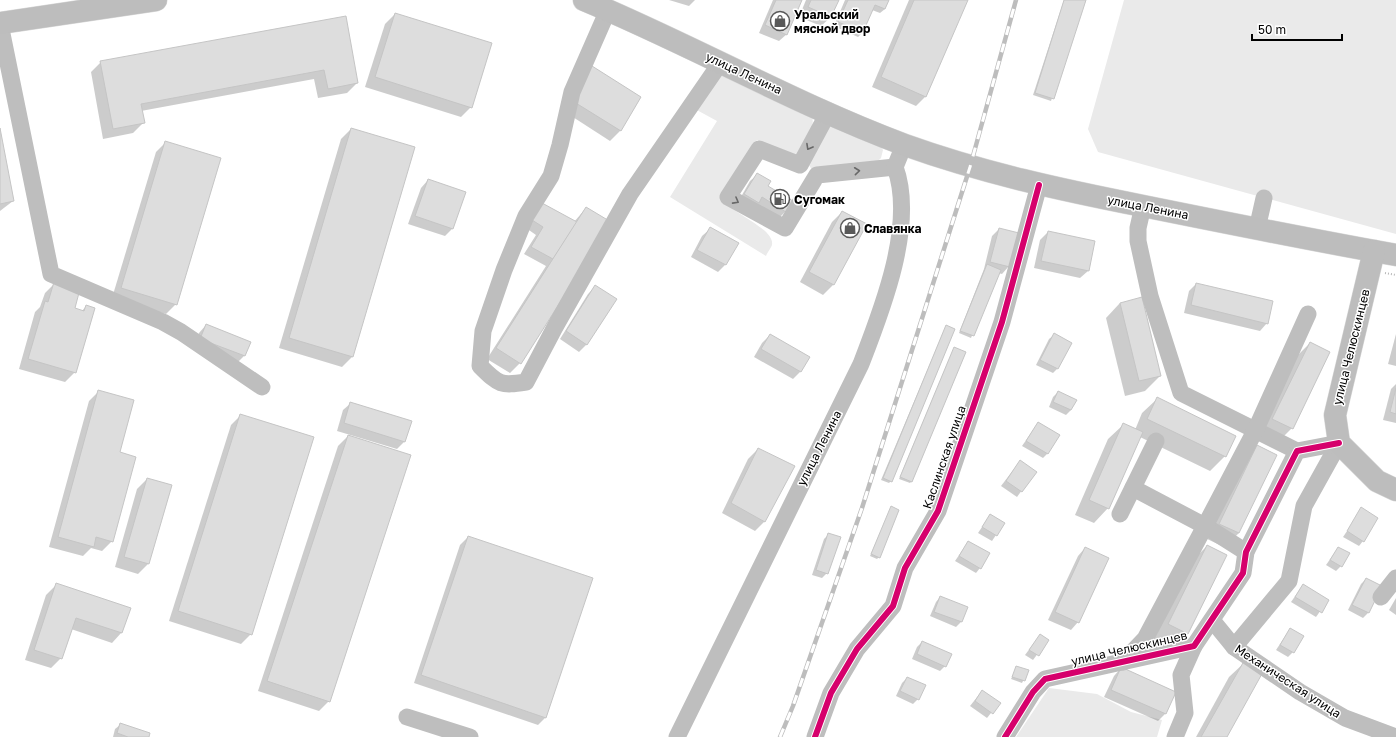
<svg xmlns="http://www.w3.org/2000/svg" width="1396" height="737" viewBox="0 0 1396 737" font-family="'Golos Text',sans-serif">
<style>
.green{fill:#eaeaea}
.shadow{fill:#0003}
.building{fill:#ddd;stroke:#c5c5c5}
.lines{fill:none;stroke-linecap:round;stroke-linejoin:round}
.major-casing{stroke:#dbdbdb;stroke-width:23}
.path{stroke:#b8b8b8;stroke-width:2;stroke-dasharray:1 2;stroke-linecap:butt}
.minor{stroke:#bebebe;stroke-width:17}
.major{stroke:#bdbdbd;stroke-width:22}
.rail-casing{stroke:#bdbdbd;stroke-width:4.5}
.rail{stroke:#fff;stroke-width:3;stroke-dasharray:9;stroke-linecap:butt}
.cycleway-casing{stroke:#fff;stroke-width:8}
.cycleway{stroke:#d6006c;stroke-width:6}
.oneway{stroke:#686868}
.labels{text-anchor:middle;dominant-baseline:central;stroke-width:3;stroke-linejoin:round;paint-order:stroke}
.poi-label{font-size:12px;font-weight:bold;fill:#000;stroke:#fff;text-anchor:start}
.street-label{font-size:12px;fill:#000;stroke:#fff}
</style>
<rect width="100%" height="100%" fill="#fff"/>
<g class="green">
<polygon points="1124,0 1396,0 1396,234 1098,152 1088,129"/>
<path d="M719 73 812 116C816 130 803 144 796 156L790 155 757 140 728 182 725 201C733 214 775 229 772 245 771 248 767 253 766 256L670 197 717 121 695 109Z"/>
<polygon points="834,125 881,147 883,150 881,158 878,161 812,170 809,165 828,126"/>
<polygon points="1049,688 1097,694 1131,712 1162,720 1157,737 1016,737"/>
</g>
<g class="shadow">
<polygon points="669,0 695,0 689,6"/>
<polygon points="773,0 801,0 787,34 779,41 759,33"/>
<polygon points="806,0 838,0 831,17 821,26 799,17"/>
<polygon points="845,0 888,0 885,9 880,13 872,10 863,32 858,37 834,26"/>
<polygon points="909,0 967,0 926,96 916,106 872,87"/>
<polygon points="1064,0 1085,0 1051,101 1033,95"/>
<polygon points="395,14 471,107 461,117 365,87 385,24"/>
<polygon points="345,17 357,83 347,93 318,98 314,79 141,111 143,123 133,133 103,139 91,72 101,62"/>
<polygon points="592,67 640,98 620,131 610,141 562,110"/>
<polygon points="351,129 352,357 342,367 279,348 341,139"/>
<polygon points="0,134 13,201 0,211"/>
<polygon points="166,142 176,304 166,314 112,298 156,152"/>
<polygon points="758,174 786,211 778,219 738,202 750,181"/>
<polygon points="428,180 452,229 445,236 408,224 421,188"/>
<polygon points="586,208 520,363 510,373 487,359 546,266 524,254 536,235 526,228 535,211 574,222"/>
<polygon points="842,212 866,224 833,285 823,295 800,282 832,222"/>
<polygon points="710,229 737,244 725,265 718,272 691,257 702,236"/>
<polygon points="999,229 1009,266 1002,274 998,273 971,338 959,333 984,269 992,236"/>
<polygon points="1048,232 1088,271 1080,278 1034,268 1040,240"/>
<polygon points="55,283 73,309 82,311 86,306 75,372 65,382 19,369 35,312 40,307 45,293"/>
<polygon points="1196,284 1267,323 1260,331 1184,313 1189,291"/>
<polygon points="595,287 587,344 579,352 560,339 588,294"/>
<polygon points="1120,303 1160,376 1145,391 1125,396 1106,318"/>
<polygon points="206,325 249,342 244,356 237,363 193,346 199,333"/>
<polygon points="946,326 891,481 889,483 881,480"/>
<polygon points="1396,334 1396,366 1388,364"/>
<polygon points="770,335 808,357 800,372 793,379 754,357 762,343"/>
<polygon points="1054,335 1057,369 1053,373 1036,365 1049,339"/>
<polygon points="1310,343 1292,428 1277,443 1258,434 1295,358"/>
<polygon points="954,348 912,481 910,483 899,479"/>
<polygon points="1396,384 1396,423 1383,420 1391,389"/>
<polygon points="99,391 119,453 112,541 102,551 91,548 83,556 49,547 89,401"/>
<polygon points="1058,392 1071,410 1066,415 1049,407 1053,397"/>
<polygon points="1157,399 1225,456 1210,471 1140,437 1108,508 1094,523 1075,515 1108,439 1123,425 1135,430 1142,413"/>
<polygon points="351,403 404,442 397,449 337,431 343,410"/>
<polygon points="241,415 251,634 241,644 169,621 231,425"/>
<polygon points="1038,423 1048,453 1043,458 1022,446"/>
<polygon points="349,435 329,701 319,711 258,691 338,446"/>
<polygon points="1257,446 1239,533 1224,547 1205,538 1243,461"/>
<polygon points="758,449 765,521 755,531 722,513 748,459"/>
<polygon points="1020,461 1035,472 1017,497 1001,486"/>
<polygon points="147,479 171,486 148,564 138,574 115,567 137,489"/>
<polygon points="891,508 879,557 877,559 870,556"/>
<polygon points="1362,509 1363,541 1359,546 1343,537"/>
<polygon points="990,515 1004,523 992,541 978,533"/>
<polygon points="829,534 827,573 822,578 812,575 824,539"/>
<polygon points="468,537 546,717 538,725 414,683 460,545"/>
<polygon points="968,542 980,568 976,573 955,561"/>
<polygon points="1207,546 1225,555 1187,634 1173,648 1154,639 1192,561"/>
<polygon points="1085,548 1078,622 1071,630 1048,620 1078,556"/>
<polygon points="1338,548 1341,566 1336,571 1326,565"/>
<polygon points="1366,579 1381,586 1368,613 1363,618 1348,610 1361,584"/>
<polygon points="56,585 122,632 112,643 71,629 61,658 51,668 25,660 46,595"/>
<polygon points="1303,585 1328,600 1316,617 1291,602"/>
<polygon points="940,597 967,607 961,622 956,627 930,616 936,602"/>
<polygon points="1396,598 1396,615 1389,610"/>
<polygon points="1290,629 1293,652 1288,657 1276,650"/>
<polygon points="1040,635 1048,640 1033,660 1025,655"/>
<polygon points="922,642 945,666 940,671 912,659 917,647"/>
<polygon points="1244,663 1226,737 1196,737 1229,677"/>
<polygon points="1017,667 1028,671 1022,683 1011,679"/>
<polygon points="1121,668 1175,692 1165,714 1158,721 1104,697 1114,676"/>
<polygon points="907,678 918,699 913,704 896,696 902,683"/>
<polygon points="982,691 999,703 987,718 970,706"/>
<polygon points="120,725 148,737 113,737 115,729"/>
</g>
<g class="building">
<polygon points="776,0 802,0 787,35 765,25"/>
<polygon points="811,0 839,0 831,17 808,7"/>
<polygon points="848,0 889,0 885,9 875,5 863,32 838,22"/>
<polygon points="914,0 968,0 926,97 881,77"/>
<polygon points="1064,0 1086,0 1054,99 1035,93"/>
<polygon points="395,13 492,43 472,108 375,77"/>
<polygon points="346,16 358,83 328,89 324,70 141,104 145,123 113,129 100,61"/>
<polygon points="592,66 641,97 621,131 571,100"/>
<polygon points="0,128 14,201 0,204"/>
<polygon points="351,128 415,147 353,357 289,338"/>
<polygon points="165,141 221,158 177,305 121,288"/>
<polygon points="757,173 771,181 768,186 793,201 786,212 762,197 759,203 744,194"/>
<polygon points="428,179 466,192 453,229 415,216"/>
<polygon points="542,203 577,222 553,259 531,247 543,227 532,220"/>
<polygon points="586,207 611,222 521,364 496,348"/>
<polygon points="842,211 867,224 834,285 809,272"/>
<polygon points="710,227 739,243 726,265 697,250"/>
<polygon points="999,228 1019,233 1010,267 990,262"/>
<polygon points="1048,231 1095,241 1089,271 1041,261"/>
<polygon points="987,264 1001,270 974,336 960,331"/>
<polygon points="54,282 80,289 75,308 84,311 86,305 95,308 76,373 28,359 45,301 48,302"/>
<polygon points="1196,283 1273,301 1268,324 1191,305"/>
<polygon points="595,285 617,299 587,345 566,331"/>
<polygon points="1142,297 1161,376 1139,381 1120,303"/>
<polygon points="206,324 251,342 245,356 200,339"/>
<polygon points="946,325 955,329 892,482 883,478"/>
<polygon points="1054,333 1072,343 1058,369 1040,360"/>
<polygon points="770,334 810,357 801,372 761,349"/>
<polygon points="1310,342 1330,352 1293,429 1272,419"/>
<polygon points="954,347 966,352 912,482 900,477"/>
<polygon points="1396,388 1396,414 1390,412"/>
<polygon points="98,390 134,400 120,452 136,457 113,542 96,537 94,547 58,537"/>
<polygon points="1058,391 1077,400 1071,410 1053,402"/>
<polygon points="1157,397 1236,436 1226,457 1147,419"/>
<polygon points="350,402 412,421 405,442 344,423"/>
<polygon points="240,414 314,437 252,635 178,611"/>
<polygon points="1038,422 1060,435 1048,454 1026,441"/>
<polygon points="1123,423 1143,432 1109,509 1089,500"/>
<polygon points="348,435 411,455 330,702 267,681"/>
<polygon points="1257,445 1277,455 1239,533 1219,524"/>
<polygon points="758,448 795,466 765,522 731,503"/>
<polygon points="1020,460 1037,472 1022,492 1006,481"/>
<polygon points="147,478 172,485 149,564 124,557"/>
<polygon points="891,506 899,510 880,558 871,554"/>
<polygon points="1361,507 1378,518 1364,542 1347,531"/>
<polygon points="990,514 1005,523 997,536 982,527"/>
<polygon points="828,533 841,537 828,574 816,570"/>
<polygon points="468,536 593,578 546,718 421,675"/>
<polygon points="968,541 990,553 981,569 959,556"/>
<polygon points="1207,545 1227,555 1188,634 1168,624"/>
<polygon points="1085,547 1109,558 1079,623 1055,612"/>
<polygon points="1338,547 1350,553 1342,567 1330,560"/>
<polygon points="1366,578 1382,586 1369,613 1352,605"/>
<polygon points="56,583 131,608 122,633 76,618 62,659 34,650"/>
<polygon points="1303,584 1329,600 1322,613 1295,597"/>
<polygon points="940,596 968,607 962,622 934,612"/>
<polygon points="1290,628 1304,636 1294,653 1280,645"/>
<polygon points="1040,634 1049,640 1039,656 1029,650"/>
<polygon points="922,641 952,654 946,667 917,654"/>
<polygon points="1244,661 1263,672 1227,737 1201,737"/>
<polygon points="1016,666 1029,670 1025,681 1012,677"/>
<polygon points="1121,667 1176,692 1166,714 1111,690"/>
<polygon points="907,677 926,685 919,700 900,691"/>
<polygon points="982,690 1001,703 993,714 975,701"/>
<polygon points="120,723 150,733 149,737 128,737 117,733"/>
</g>
<g class="lines">
<g class="major-casing">
<g id="major">
<path d="M584 0C692 45 795 104 905 145 983 173 1062 190 1143 206 1227 223 1311 240 1396 255"/>
<polyline points="0,23 156,0"/>
<polyline points="1374,251 1335,415 1339,443 1377,481 1396,490"/>
</g>
</g>
<polyline class="path" points="1385,273 1396,275"/>
<g class="minor">
<path d="M608 10 572 92 560 145 551 176 526 216 504 270 483 331 480 366C499 385 501 386 526 382L555 327 630 194 721 62"/>
<polyline points="0,24 51,274 163,322 181,332 262,387"/>
<polyline points="828,113 800,165 759,149 728,197 785,228 817,175 895,167"/>
<polyline points="1143,206 1138,228 1138,241 1150,296 1181,393 1297,451"/>
<polyline points="1257,229 1264,198"/>
<polyline points="1133,488 1205,526 1246,552"/>
<polyline points="1120,514 1156,441"/>
<polyline points="1381,597 1396,578"/>
<polyline points="1212,620 1234,647 1300,692 1345,718 1396,737"/>
<polyline points="1234,647 1289,581 1304,506 1339,443"/>
<polyline points="1123,662 1145,639 1205,526 1256,429 1308,314"/>
<polyline points="407,717 470,737"/>
<path d="M677 737 861 364C882 310 916 224 895 167L904 145"/>
<polyline points="815,737 831,693 857,649 893,606 905,568 938,511 1002,322 1039,185"/>
<polyline points="1005,737 1033,692 1045,679 1194,646 1243,573 1246,552 1297,451 1339,443"/>
<polyline points="1175,737 1185,713 1181,675 1194,646"/>
</g>
<use href="#major" class="major"/>
<g class="rail-casing">
<polyline id="rail" points="780,737 793,706 862,508 970,167 1016,0"/>
</g>
<use href="#rail" class="rail"/>
<g class="cycleway-casing">
<g id="cycleway">
<polyline points="815,737 831,693 857,649 893,606 905,568 938,511 1002,322 1039,185"/>
<polyline points="1005,737 1033,692 1045,679 1194,646 1243,573 1246,552 1297,451 1339,443"/>
</g>
</g>
<use href="#cycleway" class="cycleway"/>
</g>
<defs><path id="oneway-chevron" d="M-2-3.5L2.5 0L-2 3.5" fill="none" stroke-width="1.6" stroke-linecap="round" stroke-linejoin="round"/></defs>
<g class="oneway">
<use href="#oneway-chevron" transform="translate(809 147) rotate(119)"/>
<use href="#oneway-chevron" transform="translate(857 171) rotate(-6)"/>
<use href="#oneway-chevron" transform="translate(736 201) rotate(29)"/>
</g>
<defs>
<g id="shop-ring" transform="scale(1)"><circle r="9.5" fill="#fff" stroke="#595959" stroke-width="1.5"/><path d="M-5-2.5h2.3a2.7 3.5 0 0 1 5.4 0H5L5.5 6h-11ZM-1.5-2.5h3a1.5 2.3 0 0 0-3 0Z" fill="#595959"/></g>
<g id="fuel-ring" transform="scale(1)"><circle r="9.5" fill="#fff" stroke="#595959" stroke-width="1.5"/><path d="M-5.5-6h7V0h2V4h1.3V-2.5L3-4.5l.8-.8L6-3V5H2.5V1h-1V6h-7ZM-4.2-4.7v3.2H.2V-4.7Z" fill="#595959"/></g>
</defs>
<g fill-rule="evenodd">
<use href="#shop-ring" x="780" y="21"/>
<use href="#fuel-ring" x="780" y="199"/>
<use href="#shop-ring" x="850" y="228"/>
</g>
<g class="labels">
<g class="poi-label">
<text x="794" y="14">Уральский<tspan x="794" dy="14">мясной двор</tspan></text>
<text x="794" y="199">Сугомак</text>
<text x="864" y="228">Славянка</text>
</g>
<g class="street-label">
<text transform="translate(744 73) rotate(25)">улица Ленина</text>
<text transform="translate(1148 207) rotate(11)">улица Ленина</text>
<text transform="translate(1351 347) rotate(-76)">улица Челюскинцев</text>
<text transform="translate(819 448) rotate(-63)">улица Ленина</text>
<text transform="translate(944 457) rotate(-71)">Каслинская улица</text>
<text transform="translate(1129 648) rotate(-13)">улица Челюскинцев</text>
<text transform="translate(1288 681) rotate(33)">Механическая улица</text>
</g>
</g>
<path d="M1252 34v6h90v-6" fill="none" stroke="#000000" stroke-width="2"/>
<text x="1258" y="34" font-size="12" fill="#000000" stroke="#ffffff" stroke-width="3" paint-order="stroke">50 m</text>
</svg>
